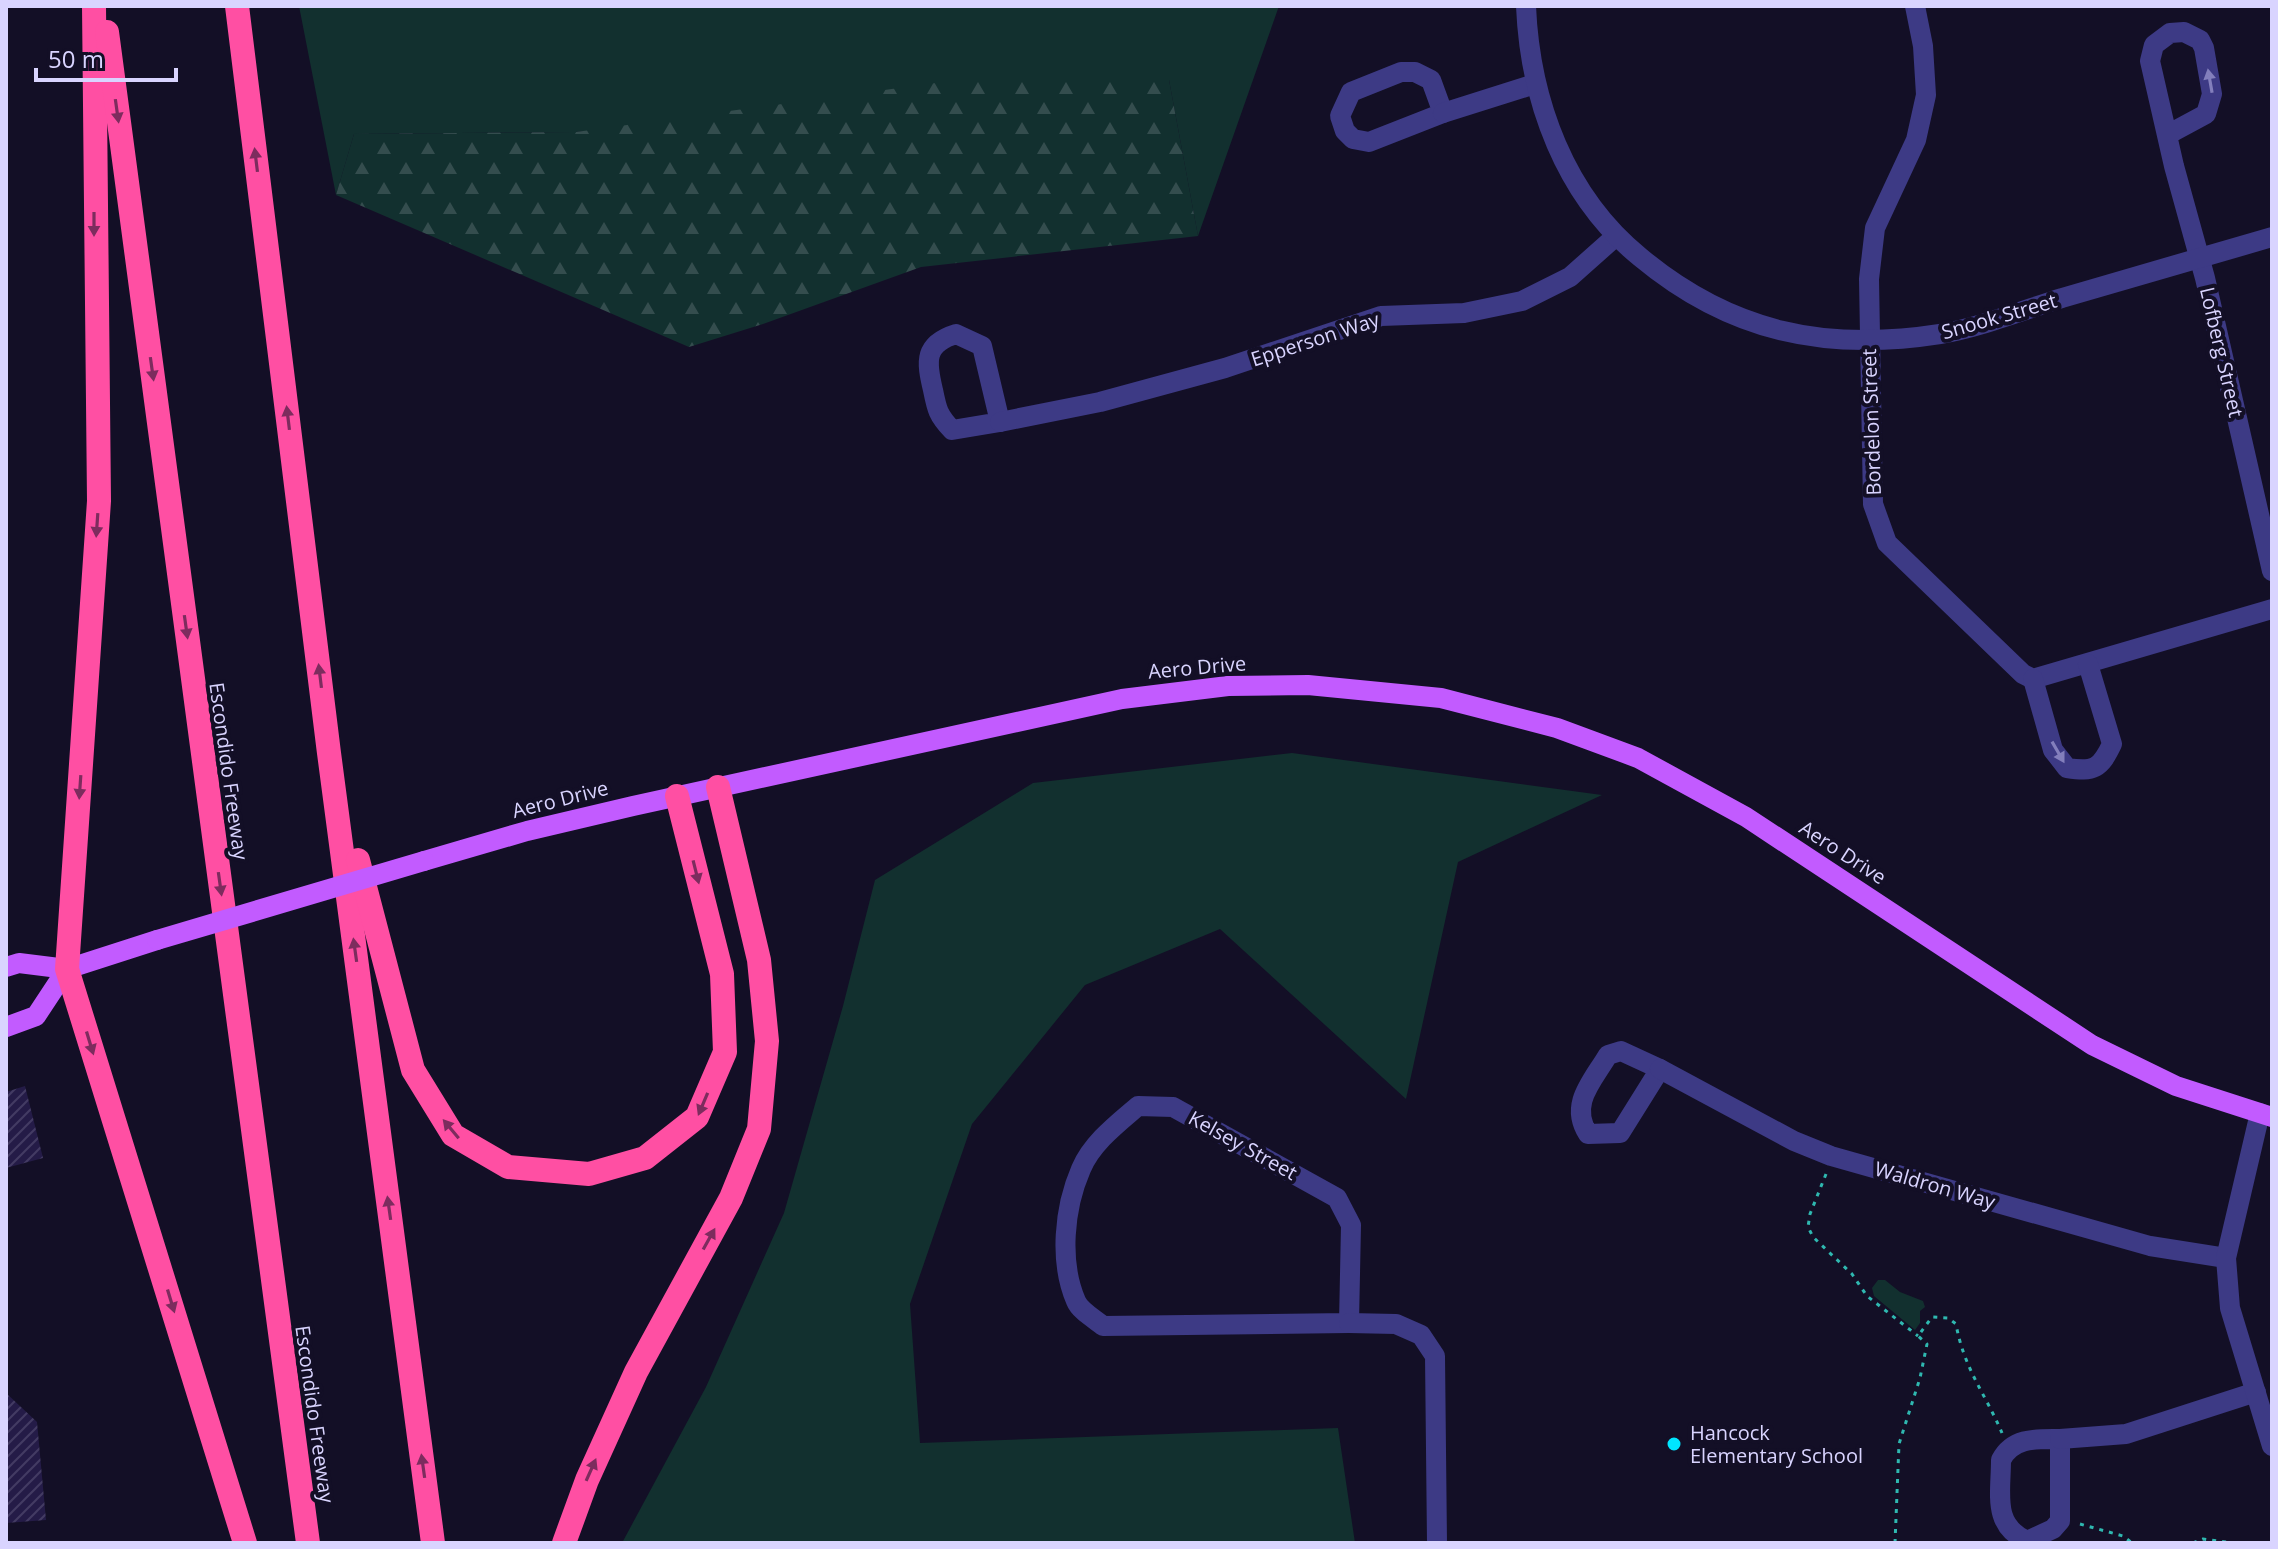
<svg xmlns="http://www.w3.org/2000/svg" width="2278" height="1549" viewBox="0 0 2278 1549" font-family="'Open Sans',sans-serif">
<style>
.green{fill:#12302f}
.forest{fill:url(#forest-firs)}
.building{fill:url(#building-hatch)}
.lines{fill:none;stroke-linecap:round;stroke-linejoin:round}
.path{stroke:#2fb8b0;stroke-width:3;stroke-dasharray:4 6;stroke-linecap:butt}
.minor{stroke:#3d3a85;stroke-width:20}
.tertiary{stroke:#3d3a85;stroke-width:20}
.primary{stroke:#c25bff;stroke-width:20}
.motorway{stroke:#ff4fa3;stroke-width:24}
.primary-bridge{stroke:#c25bff;stroke-width:20}
.oneway{fill:#837fbc}
.oneway2{fill:#7d2c5e}
.poi-dot{fill:#00e5ff;stroke:#130f26;stroke-width:3}
.labels{text-anchor:middle;dominant-baseline:central;stroke-width:8;stroke-linejoin:round;paint-order:stroke}
.street-label{font-size:20px;fill:#d9d4ff;stroke:#130f26}
.poi-label{font-size:20px;fill:#d9d4ff;stroke:#130f26;text-anchor:start}
</style>
<defs>
<pattern id="forest-firs" width="22" height="20" patternUnits="userSpaceOnUse" patternTransform="scale(2)"><rect width="22" height="20" fill="#12302f"/><path d="M5 1l3.5 6h-7zM16 11l3.5 6h-7z" fill="#344d4e"/></pattern>
<pattern id="building-hatch" width="6" height="6" patternUnits="userSpaceOnUse" patternTransform="scale(2)"><rect width="6" height="6" fill="#241b47"/><path d="M-1 1l2-2M0 6l6-6M5 7l2-2" fill="none" stroke="#433b63"/></pattern>
</defs>
<rect width="100%" height="100%" fill="#130f26"/>
<g class="green">
<polygon points="299,6 1279,6 1198,236 1169,80 576,132 354,134 336,195"/>
<polygon points="1292,753 1602,795 1458,862 1406,1099 1220,929 1085,985 972,1124 910,1304 920,1443 1338,1428 1355,1543 622,1543 706,1387 784,1213 843,1006 875,880 1033,783"/>
<polygon points="1878,1280 1885,1280 1900,1292 1923,1301 1925,1307 1920,1311 1920,1323 1915,1330 1874,1296 1872,1288"/>
</g>
<polygon class="forest" points="994,75 1169,80 1198,236 921,267 763,324 689,347 336,195 354,134 576,132"/>
<g class="building">
<polygon points="25,1086 43,1158 6,1168 6,1092"/>
<polygon points="6,1393 37,1422 46,1520 6,1523"/>
</g>
<g class="lines">
<g class="path">
<polyline points="1826,1174 1810,1214 1808,1227 1813,1237 1852,1274 1867,1296 1918,1336"/>
<polyline points="2080,1524 2123,1536 2132,1543"/>
<path d="M1895 1543 1899 1444 1920 1378 1927 1344 1918 1336 1932 1317 1948 1318 1956 1324C1964 1369 1985 1393 2002 1433"/>
<polyline points="2193,1543 2203,1539 2233,1543"/>
</g>
<g class="minor">
<polyline points="1915,6 1923,46 1926,95 1916,140 1875,228 1869,279 1873,504 1887,543 2023,674 2033,679 2272,609"/>
<polygon points="1401,72 1415,72 1431,80 1443,113 1369,142 1353,139 1345,131 1340,116 1351,92"/>
<polyline points="1443,113 1535,84"/>
<polyline points="2167,135 2206,114 2212,94 2204,48 2200,40 2184,32 2170,33 2154,45 2150,61 2174,166 2205,278 2272,571"/>
<path d="M956 334 982 346 1000 422 952 430C938 415 937 410 933 390 926 361 924 344 956 334Z"/>
<polyline points="1000,422 1100,402 1225,368 1381,316 1464,313 1522,301 1570,277 1615,237"/>
<path d="M2033 679 2053 750 2067 768C2094 772 2100 769 2112 744L2088 664"/>
<path d="M1621 1051 1660 1069 1620 1133 1588 1134C1569 1104 1592 1082 1608 1055Z"/>
<polyline points="1660,1069 1794,1141 1831,1156 2150,1246 2226,1258"/>
<path d="M1138 1106 1173 1107 1337 1198 1351 1225 1349 1323 1103 1326C1095 1319 1080 1311 1076 1301 1059 1262 1064 1208 1081 1169 1092 1143 1117 1124 1138 1106Z"/>
<polyline points="1349,1323 1396,1324 1421,1335 1435,1356 1437,1543"/>
<path d="M2060 1439V1521L2053 1529 2027 1541C1992 1525 2001 1494 2001 1460 2013 1437 2037 1439 2060 1439Z"/>
<polyline points="2060,1439 2126,1434 2256,1392"/>
</g>
<g class="tertiary">
<path d="M1526 6C1530 101 1565 196 1640 257 1730 332 1825 352 1940 334 1978 328 2024 310 2062 298 2132 277 2202 257 2272 237"/>
<polyline points="2260,1113 2226,1258 2230,1308 2272,1446"/>
</g>
<g class="primary">
<polyline points="424,861 527,831 633,806 1122,699 1228,686 1308,685 1441,698 1557,728 1638,758 1746,817 2092,1045 2176,1086 2272,1117"/>
<polyline points="6,967 19,963 67,969 157,940"/>
<polyline points="6,1027 36,1016 67,969"/>
</g>
<g class="motorway">
<polyline points="94,6 99,501 67,969 245,1543"/>
<polyline points="237,6 329,753 433,1543"/>
<polyline points="107,32 308,1543"/>
<polyline points="358,860 413,1070 453,1135 508,1167 589,1174 645,1158 697,1117 725,1052 722,974 677,796"/>
<polyline points="564,1543 587,1480 636,1372 731,1198 759,1129 767,1041 759,960 718,787"/>
</g>
<polyline class="primary-bridge" points="157,940 424,861"/>
</g>
<defs><path id="oneway-solid" d="M-6-.8H1V-3.2L6.5 0L1 3.2V.8H-6Z" transform="scale(2)"/></defs>
<g class="oneway">
<use href="#oneway-solid" transform="translate(2210 81) rotate(-100)"/>
<use href="#oneway-solid" transform="translate(2058 752) rotate(60)"/>
</g>
<g class="oneway2">
<use href="#oneway-solid" transform="translate(117 111) rotate(82)"/>
<use href="#oneway-solid" transform="translate(256 160) rotate(-97)"/>
<use href="#oneway-solid" transform="translate(94 224) rotate(90)"/>
<use href="#oneway-solid" transform="translate(152 369) rotate(82)"/>
<use href="#oneway-solid" transform="translate(288 418) rotate(-97)"/>
<use href="#oneway-solid" transform="translate(97 525) rotate(94)"/>
<use href="#oneway-solid" transform="translate(186 627) rotate(82)"/>
<use href="#oneway-solid" transform="translate(320 676) rotate(-97)"/>
<use href="#oneway-solid" transform="translate(80 787) rotate(94)"/>
<use href="#oneway-solid" transform="translate(696 872) rotate(76)"/>
<use href="#oneway-solid" transform="translate(220 884) rotate(82)"/>
<use href="#oneway-solid" transform="translate(355 950) rotate(-98)"/>
<use href="#oneway-solid" transform="translate(90 1043) rotate(73)"/>
<use href="#oneway-solid" transform="translate(703 1104) rotate(113)"/>
<use href="#oneway-solid" transform="translate(451 1129) rotate(-130)"/>
<use href="#oneway-solid" transform="translate(389 1208) rotate(-98)"/>
<use href="#oneway-solid" transform="translate(709 1239) rotate(-61)"/>
<use href="#oneway-solid" transform="translate(171 1301) rotate(73)"/>
<use href="#oneway-solid" transform="translate(423 1466) rotate(-98)"/>
<use href="#oneway-solid" transform="translate(591 1470) rotate(-66)"/>
</g>
<circle class="poi-dot" cx="1674" cy="1444" r="8"/>
<g class="labels">
<g class="street-label">
<text transform="translate(1999 316) rotate(-16)">Snook Street</text>
<text transform="translate(1315 339) rotate(-18)">Epperson Way</text>
<text transform="translate(2222 352) rotate(77)">Lofberg Street</text>
<text transform="translate(1871 422) rotate(-92)">Bordelon Street</text>
<text transform="translate(1197 667) rotate(-5)">Aero Drive</text>
<text transform="translate(229 771) rotate(82)">Escondido Freeway</text>
<text transform="translate(560 799) rotate(-14)">Aero Drive</text>
<text transform="translate(1843 852) rotate(33)">Aero Drive</text>
<text transform="translate(1243 1145) rotate(29)">Kelsey Street</text>
<text transform="translate(1935 1185) rotate(16)">Waldron Way</text>
<text transform="translate(315 1414) rotate(82)">Escondido Freeway</text>
</g>
<g class="poi-label">
<text x="1690" y="1432">Hancock<tspan x="1690" dy="23">Elementary School</tspan></text>
</g>
</g>
<rect width="2278" height="1549" fill="none" stroke="#d9d4ff" stroke-width="16"/>
<path d="M36 68v12h140v-12" fill="none" stroke="#d9d4ff" stroke-width="4"/>
<text x="48" y="68" font-size="24" fill="#d9d4ff" stroke="#130f26" stroke-width="6" paint-order="stroke">50 m</text>
</svg>
